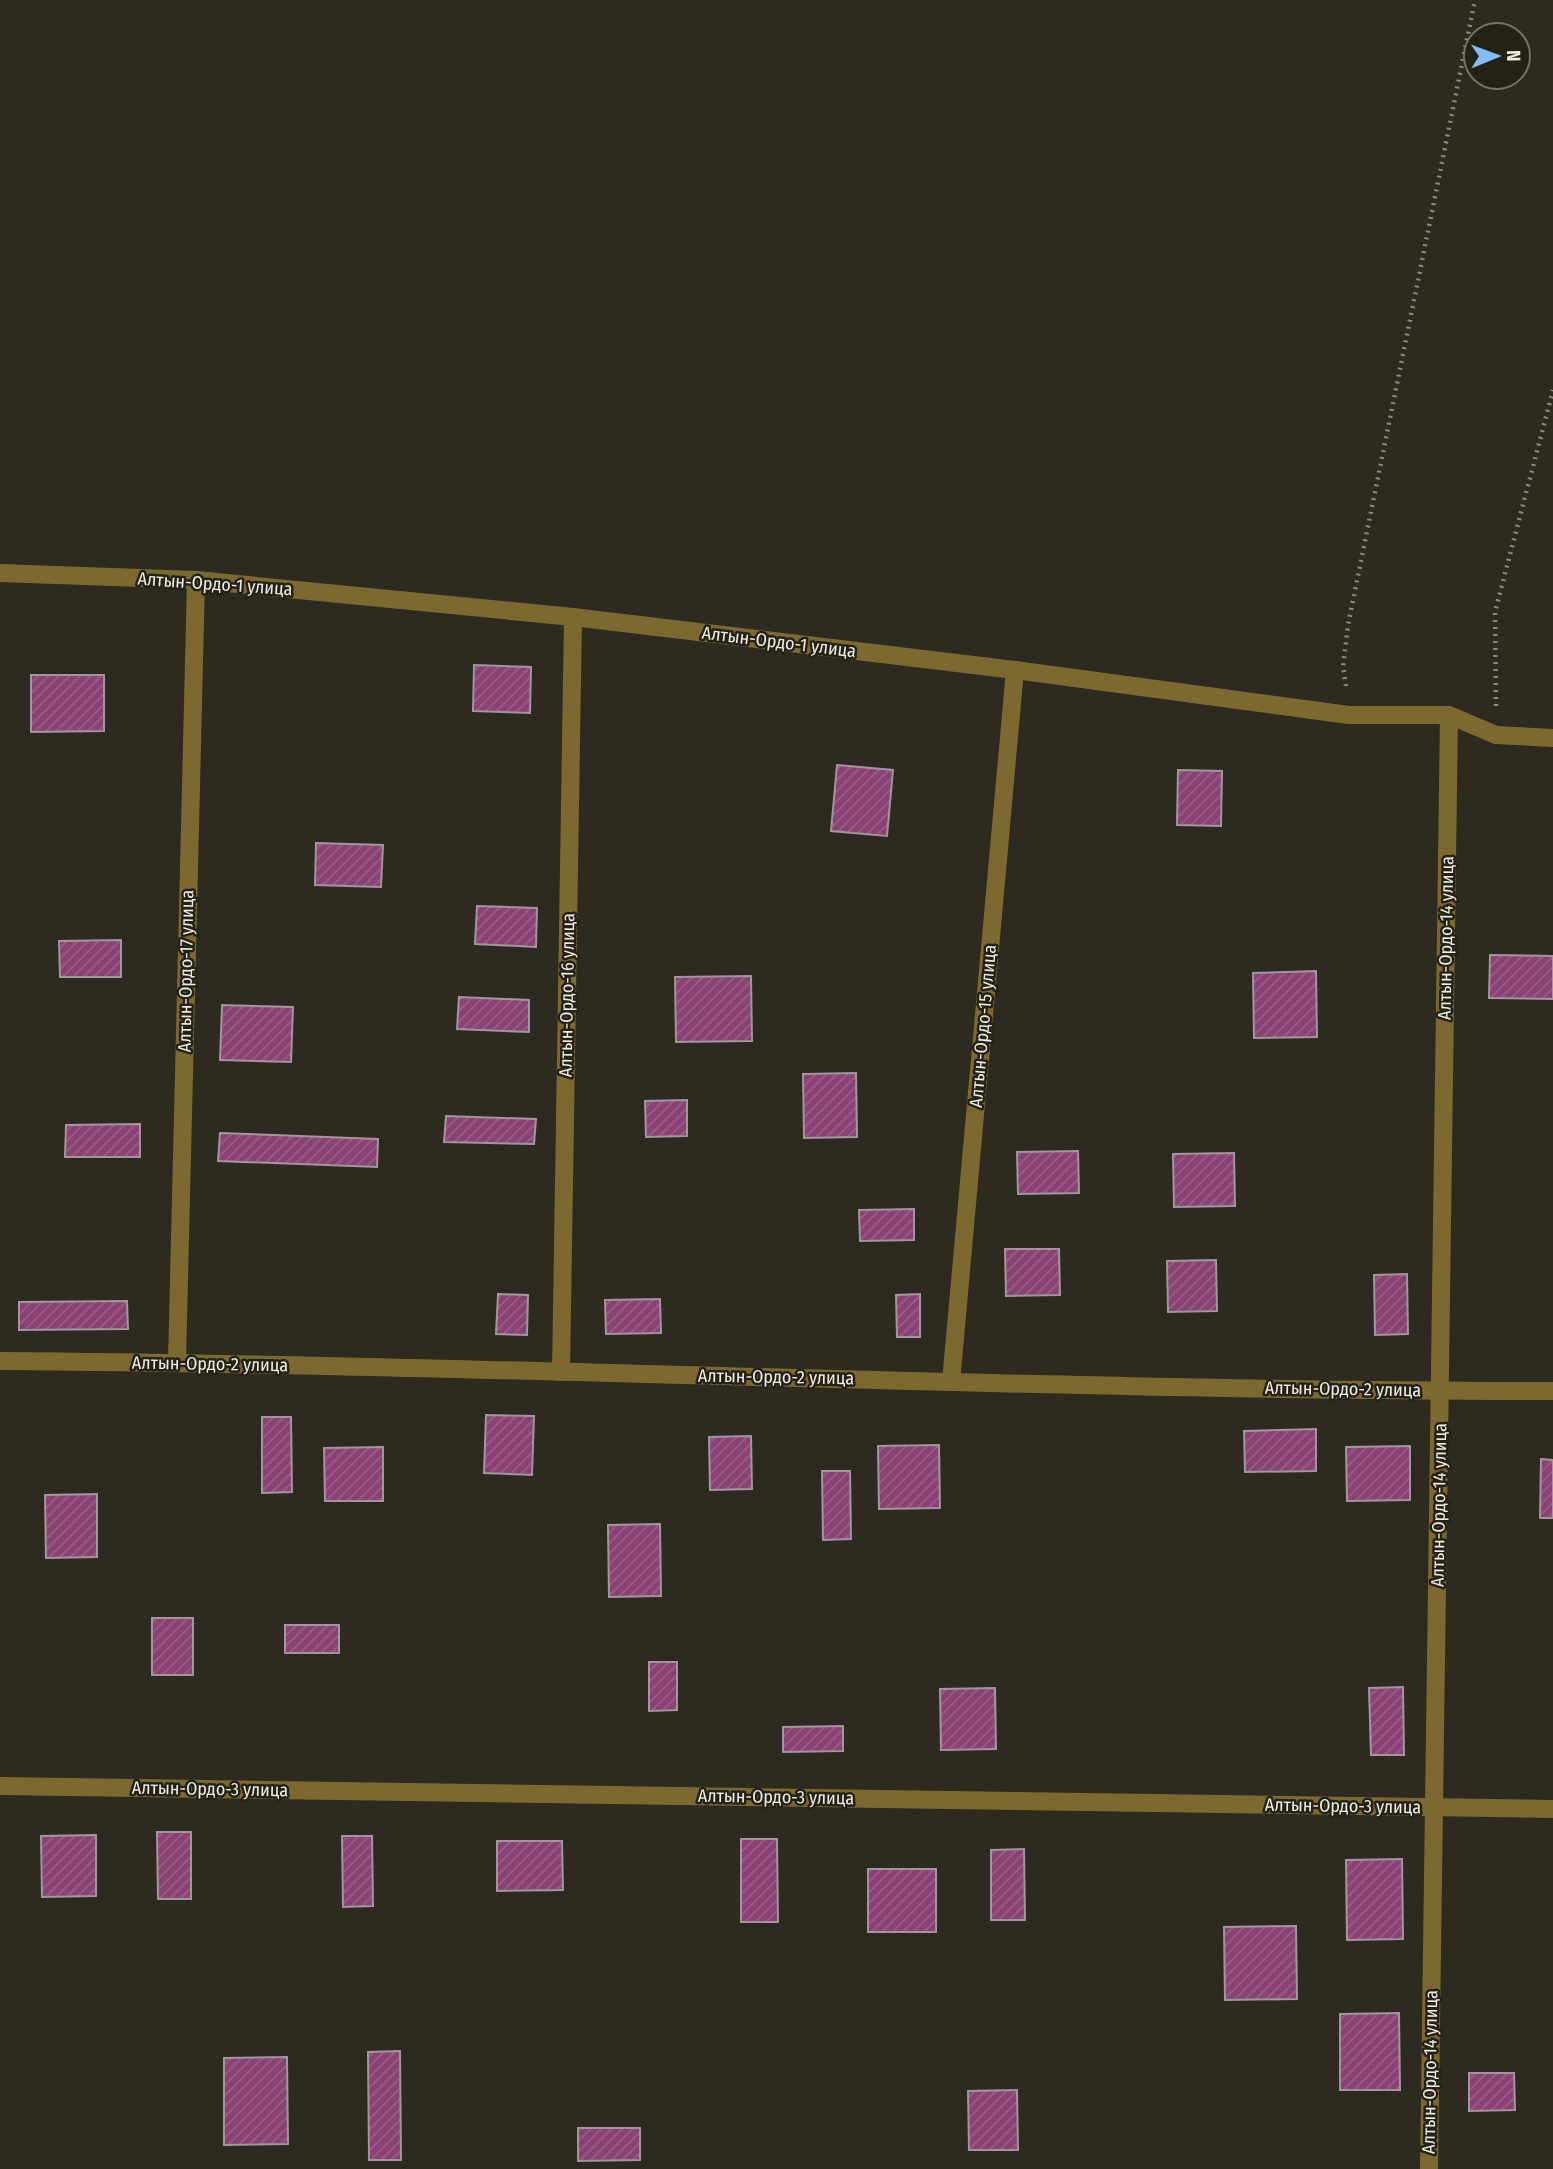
<svg xmlns="http://www.w3.org/2000/svg" width="1553" height="2169" viewBox="0 0 1553 2169" font-family="'Fira Sans Condensed',sans-serif">
<style>
.building{fill:url(#building-hatch);stroke:#a3959e;stroke-width:2}
.lines{fill:none;stroke-linecap:round;stroke-linejoin:round}
.path{stroke:#8c8a80;stroke-width:4.5;stroke-dasharray:2 5;stroke-linecap:butt}
.minor{stroke:#7d6930;stroke-width:18}
.labels{text-anchor:middle;dominant-baseline:central;stroke-width:5;stroke-linejoin:round;paint-order:stroke}
.street-label{font-size:18px;fill:#eeece4;stroke:#242115}
</style>
<defs>
<pattern id="building-hatch" width="6" height="6" patternUnits="userSpaceOnUse" patternTransform="scale(1.75)"><rect width="6" height="6" fill="#8a4274"/><path d="M-1 1l2-2M0 6l6-6M5 7l2-2" fill="none" stroke="#9b5d88"/></pattern>
</defs>
<rect width="100%" height="100%" fill="#2d2b1f"/>
<g class="building">
<polygon points="474,665 531,667 530,713 473,711"/>
<polygon points="31,675 104,675 104,731 31,732"/>
<polygon points="837,765 893,770 887,836 831,831"/>
<polygon points="1178,770 1222,771 1221,826 1177,825"/>
<polygon points="316,843 383,845 381,887 315,885"/>
<polygon points="477,906 537,908 536,947 475,944"/>
<polygon points="121,940 121,977 60,977 59,941"/>
<polygon points="1490,955 1553,956 1553,999 1489,998"/>
<polygon points="1316,971 1317,1037 1254,1038 1253,973"/>
<polygon points="751,976 752,1041 676,1042 675,977"/>
<polygon points="459,997 529,1000 529,1032 457,1029"/>
<polygon points="222,1005 293,1007 291,1062 220,1060"/>
<polygon points="856,1073 857,1137 804,1138 803,1074"/>
<polygon points="687,1100 687,1136 646,1137 645,1101"/>
<polygon points="446,1116 536,1119 534,1144 444,1142"/>
<polygon points="140,1124 140,1157 65,1157 66,1125"/>
<polygon points="220,1133 378,1139 377,1167 218,1161"/>
<polygon points="1078,1151 1079,1193 1018,1194 1017,1152"/>
<polygon points="1234,1153 1235,1206 1174,1207 1173,1154"/>
<polygon points="914,1209 914,1240 860,1241 859,1210"/>
<polygon points="1005,1249 1059,1249 1060,1295 1006,1296"/>
<polygon points="1216,1260 1217,1311 1168,1312 1167,1261"/>
<polygon points="1407,1274 1408,1334 1375,1335 1374,1275"/>
<polygon points="498,1294 528,1295 527,1335 496,1334"/>
<polygon points="920,1294 920,1337 897,1337 896,1295"/>
<polygon points="660,1299 661,1333 606,1334 605,1300"/>
<polygon points="127,1301 128,1329 19,1330 19,1302"/>
<polygon points="486,1415 534,1416 532,1475 484,1473"/>
<polygon points="262,1417 291,1417 292,1492 262,1493"/>
<polygon points="1316,1429 1316,1471 1245,1472 1244,1431"/>
<polygon points="751,1436 752,1489 710,1490 709,1437"/>
<polygon points="939,1445 940,1508 879,1509 878,1446"/>
<polygon points="1410,1446 1410,1500 1347,1501 1346,1447"/>
<polygon points="383,1447 383,1501 325,1501 324,1448"/>
<polygon points="1541,1459 1553,1460 1553,1518 1540,1518"/>
<polygon points="822,1471 850,1471 851,1539 823,1540"/>
<polygon points="97,1494 97,1557 46,1558 45,1495"/>
<polygon points="660,1524 661,1596 609,1597 608,1525"/>
<rect x="152" y="1618" width="41" height="57"/>
<rect x="285" y="1625" width="54" height="28"/>
<polygon points="649,1662 677,1662 677,1710 649,1711"/>
<polygon points="1403,1687 1404,1755 1371,1755 1369,1688"/>
<polygon points="995,1688 996,1749 941,1750 940,1689"/>
<polygon points="843,1726 843,1751 783,1752 783,1727"/>
<polygon points="157,1832 191,1832 191,1899 158,1899"/>
<polygon points="96,1835 96,1896 42,1897 41,1836"/>
<polygon points="342,1836 372,1836 373,1906 343,1907"/>
<polygon points="741,1839 777,1839 778,1922 741,1922"/>
<polygon points="497,1841 562,1841 563,1890 497,1891"/>
<polygon points="1024,1849 1025,1920 991,1920 991,1850"/>
<polygon points="1402,1859 1403,1939 1347,1940 1346,1860"/>
<rect x="868" y="1869" width="68" height="63"/>
<polygon points="1296,1926 1297,1999 1225,2000 1224,1927"/>
<polygon points="1399,2013 1400,2090 1340,2090 1340,2014"/>
<polygon points="400,2051 401,2160 369,2160 368,2052"/>
<polygon points="287,2057 288,2144 224,2145 224,2058"/>
<polygon points="1469,2073 1514,2073 1515,2110 1469,2111"/>
<polygon points="1017,2090 1018,2150 969,2150 968,2091"/>
<polygon points="578,2128 640,2128 640,2160 578,2161"/>
</g>
<g class="lines">
<g class="path">
<polyline points="1346,686 1343,667 1348,625 1475,0"/>
<polyline points="1496,706 1495,612 1553,390"/>
</g>
<g class="minor">
<polyline points="0,573 196,580 573,617 1015,670 1349,715 1449,715 1496,735 1553,738"/>
<path d="M0 1361C518 1365 1035 1391 1553 1391"/>
<polyline points="177,1362 196,580"/>
<polyline points="561,1372 573,617"/>
<polyline points="951,1382 1015,670"/>
<polyline points="0,1786 1553,1809"/>
<polyline points="1429,2169 1449,715"/>
</g>
</g>
<g class="labels">
<g class="street-label">
<text transform="translate(215 584) rotate(4)">Алтын-Ордо-1 улица</text>
<text transform="translate(779 642) rotate(7)">Алтын-Ордо-1 улица</text>
<text transform="translate(1446 938) rotate(-89)">Алтын-Ордо-14 улица</text>
<text transform="translate(186 971) rotate(-89)">Алтын-Ордо-17 улица</text>
<text transform="translate(567 995) rotate(-89)">Алтын-Ордо-16 улица</text>
<text transform="translate(983 1026) rotate(-85)">Алтын-Ордо-15 улица</text>
<text transform="translate(210 1364) rotate(1)">Алтын-Ордо-2 улица</text>
<text transform="translate(776 1377) rotate(1)">Алтын-Ордо-2 улица</text>
<text transform="translate(1343 1389) rotate(1)">Алтын-Ордо-2 улица</text>
<text transform="translate(1439 1505) rotate(-89)">Алтын-Ордо-14 улица</text>
<text transform="translate(210 1789) rotate(1)">Алтын-Ордо-3 улица</text>
<text transform="translate(776 1797) rotate(1)">Алтын-Ордо-3 улица</text>
<text transform="translate(1343 1806) rotate(1)">Алтын-Ордо-3 улица</text>
<text transform="translate(1430 2072) rotate(-89)">Алтын-Ордо-14 улица</text>
</g>
</g>
<g transform="translate(1497 56) rotate(89)"><circle r="33" fill="#242115" stroke="#757268" stroke-width="2"/>
<path d="M0-5L12 26L0 18L-12 26Z" fill="#84bcfb"/>
<text y="-10" font-size="19" font-weight="bold" text-anchor="middle" fill="#eeece4">N</text>
</g>
</svg>
